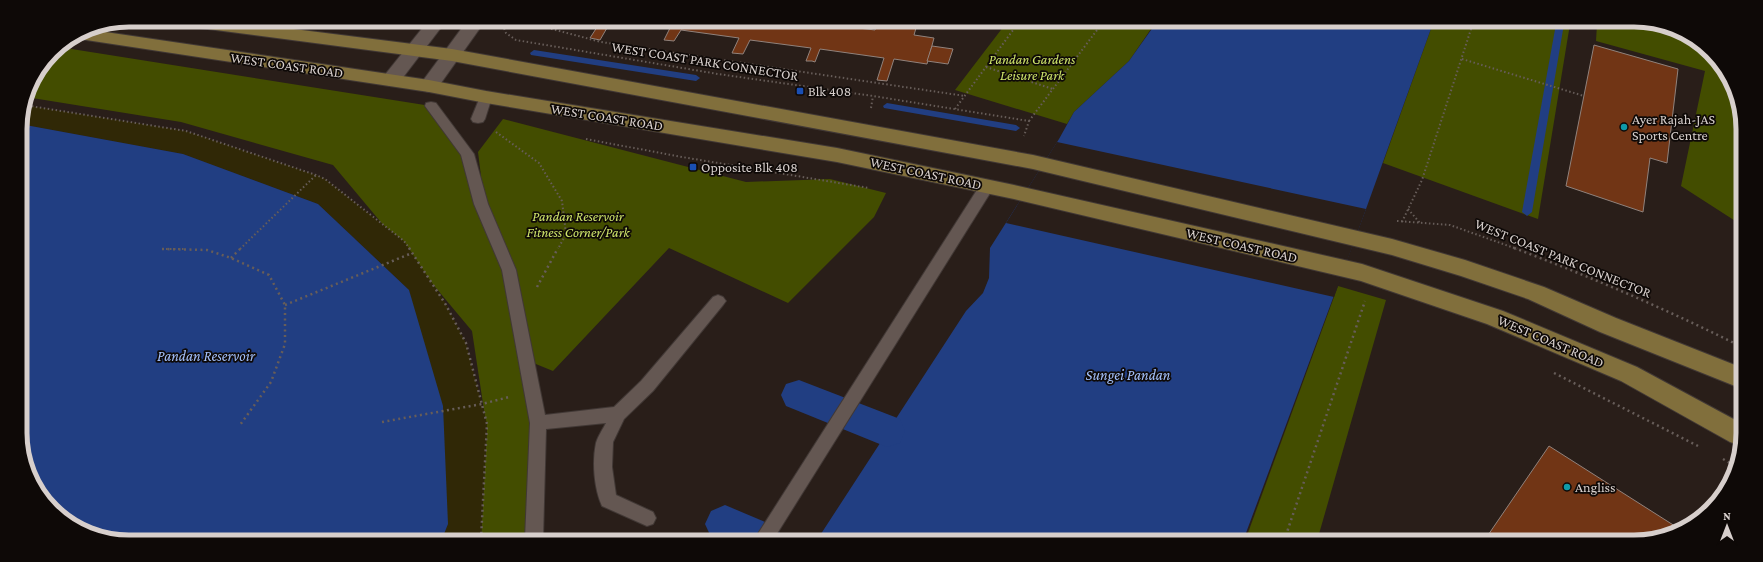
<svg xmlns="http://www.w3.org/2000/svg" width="1763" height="562" viewBox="0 0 1763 562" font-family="'Crimson Pro',serif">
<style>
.green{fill:#434d00}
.sand{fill:#302806}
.water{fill:#213e82}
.pier{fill:#291e19}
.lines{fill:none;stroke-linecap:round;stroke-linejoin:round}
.stream{fill:#213e82;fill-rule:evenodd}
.canal{fill:#213e82;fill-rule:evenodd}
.building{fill:#713515;stroke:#90827c}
.lane-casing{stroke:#413835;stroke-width:2}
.street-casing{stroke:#413835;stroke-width:2}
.primary-casing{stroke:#413835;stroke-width:2}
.path-far1{stroke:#675d59;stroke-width:2;stroke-dasharray:1.5 2.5;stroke-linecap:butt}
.path{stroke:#675d59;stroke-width:2.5;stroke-dasharray:2 3.5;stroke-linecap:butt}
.lane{fill:#645752;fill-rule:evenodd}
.street{fill:#645752;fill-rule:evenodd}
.primary{fill:#816f3c;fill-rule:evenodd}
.transit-dot{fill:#1a4fb4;stroke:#0e0907;stroke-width:1.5}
.culture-dot{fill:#0f9aa8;stroke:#0e0907;stroke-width:1.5}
.labels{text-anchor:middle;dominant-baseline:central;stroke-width:3.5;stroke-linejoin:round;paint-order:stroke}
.park-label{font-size:14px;font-style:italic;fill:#cfe56b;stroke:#0e0907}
.street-label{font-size:14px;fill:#d7cfcc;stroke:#0e0907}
.poi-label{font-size:14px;fill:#d7cfcc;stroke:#0e0907;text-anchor:start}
.water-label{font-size:15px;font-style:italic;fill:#a3c0fb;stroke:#0e0907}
.rim{fill:none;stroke:#d7cfcc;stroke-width:5}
</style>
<rect width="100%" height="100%" fill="#291e19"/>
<g class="green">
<polygon points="1007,22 1155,23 1129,61 1074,112 1067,124 955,90"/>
<polygon points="1433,23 1570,24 1538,219 1383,163"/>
<polygon points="1597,24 1663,24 1716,57 1741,108 1740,224 1681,186 1705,71 1596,41"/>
<path d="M59 47 431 106 467 154 481 176 478 152 503 119 746 182 830 179 886 193 874 217 788 303 669 248 553 371 526 360 538 423 534 539H481L487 430 472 331 333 165 181 122 26 97C30 82 45 56 59 47Z"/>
<polygon points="1338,286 1386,300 1317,541 1245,541"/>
</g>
<polygon class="sand" points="24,105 186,131 316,175 325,179 404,241 446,304 466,343 487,424 481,539 442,539 448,524 409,290 318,204 183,154 20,124"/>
<g class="water">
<polygon points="1156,23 1433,23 1366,209 1243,541 817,540 966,311 983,293 989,278 990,248 1059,139 1074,112 1129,61"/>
<polygon points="20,124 183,154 318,204 409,290 443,406 448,524 442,539 100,538 47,505 22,454"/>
</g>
<polygon class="pier" points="1057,142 1366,209 1334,297 1006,223"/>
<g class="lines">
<g class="stream">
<polygon points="1556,24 1564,24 1532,212 1527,216 1522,212"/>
<polygon points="534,50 696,75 700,78 696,81 531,55 530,53"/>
<polygon points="887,103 1016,125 1020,128 1016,131 884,108 883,106"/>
</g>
<g class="canal">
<polygon points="799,380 900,419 905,431 900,443 887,447 786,406 781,395 786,384"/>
<polygon points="725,505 777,527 783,540 717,540 711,537 705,524 711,511"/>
</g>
</g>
<g class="building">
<polygon points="601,21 611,21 600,40 590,38"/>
<polygon points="618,21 844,22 842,26 875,30 877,23 916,28 914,35 934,38 927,64 894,59 887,81 877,80 884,58 820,49 815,62 812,61 806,61 811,48 750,40 743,54 732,53 739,38 681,30 674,41 664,40 670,28"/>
<polygon points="1594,45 1678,69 1667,163 1650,158 1643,212 1566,186"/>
<polygon points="932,46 953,49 948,64 927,61"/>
<polygon points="1549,446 1678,528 1641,542 1484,541"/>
</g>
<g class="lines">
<g class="lane-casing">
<g id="lane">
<polygon points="486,93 491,94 492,97 485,119 483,122 478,123 473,122 471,119 480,97 481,94"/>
<path d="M431 102 436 103 474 154 488 204 516 270 545 415 614 407 641 381 713 297 718 295 723 297 726 301 723 305 653 391 624 419 613 442 612 467 616 495 653 512 656 518 653 524 647 526 602 506C594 488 592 462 596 443 598 436 603 429 606 423L546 429 543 539H525L530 423 502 270 474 204 461 155 425 106 426 103Z"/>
<polygon points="987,181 992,182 994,186 992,190 773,540 754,540 982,182"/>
</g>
</g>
<g class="street-casing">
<g id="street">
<polygon points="428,21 446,21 398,84 391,86 384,84 382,80 384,76"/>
<polygon points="467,21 485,21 436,90 429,92 422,90 420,86 422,82"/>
</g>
</g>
<g class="primary-casing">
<g id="primary">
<polygon points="168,20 222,20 452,49 1033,155 1392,239 1465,260 1544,287 1616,318 1740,367 1740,388 1600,332 1528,299 1461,276 1392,255 1033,169 452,61 177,25 171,24"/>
<polygon points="85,29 429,80 486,91 837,148 1014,185 1362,264 1503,311 1637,367 1739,422 1739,445 1730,442 1621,381 1487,324 1361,281 1014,199 837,162 486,103 429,92 73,38"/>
</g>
</g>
<g class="path-far1">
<polyline points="501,21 506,33 516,40 718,74 873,96 1029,121 1024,136"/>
<polyline points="504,28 533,24 601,42 965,96"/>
<polyline points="1462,59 1584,96"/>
<polyline points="986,67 1053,89"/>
<polyline points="24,105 186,131 316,175 325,179 404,241 410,249"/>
<polyline points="871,108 873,96"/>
<polyline points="955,109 1019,22"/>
<polyline points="1029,121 1103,22"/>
<polyline points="496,132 539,163 562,201 566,234 558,249"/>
<polyline points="586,139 682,157 869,188"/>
<polyline points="1408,209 1420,223"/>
<polyline points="1397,221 1450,225 1517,249"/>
<polyline points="1402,222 1422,180 1473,23"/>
<polyline points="162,249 184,249"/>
<polyline points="240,249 316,175"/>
</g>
<g class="path">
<polyline points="409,248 446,305 466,343 487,424 481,539"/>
<path d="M1514 248C1591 277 1666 309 1740 346"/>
<polyline points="162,249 207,250 231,258 269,275 285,305 285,344 271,382 240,425"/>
<polyline points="231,258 241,248"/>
<polyline points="537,287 558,248"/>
<polyline points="285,305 412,253"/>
<polyline points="1554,373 1698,446"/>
<polyline points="382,422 482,404 509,397"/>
<polyline points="1723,459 1737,467"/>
<polyline points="1284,541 1365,301"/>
</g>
<use href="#lane" class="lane"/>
<use href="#street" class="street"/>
<use href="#primary" class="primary"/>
</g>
<g class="transit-dot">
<rect x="796" y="87" width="8" height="8" rx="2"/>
<rect x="689" y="163" width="8" height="8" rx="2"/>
</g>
<g class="culture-dot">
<circle cx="1624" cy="127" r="4"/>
<circle cx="1567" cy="487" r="4"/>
</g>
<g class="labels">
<g class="park-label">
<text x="1032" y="59">Pandan Gardens<tspan x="1032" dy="16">Leisure Park</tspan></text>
<text x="578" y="216">Pandan Reservoir<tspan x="578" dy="16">Fitness Corner/Park</tspan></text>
</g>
<g class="street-label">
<text transform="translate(705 61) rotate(9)">WEST COAST PARK CONNECTOR</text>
<text transform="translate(287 65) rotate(8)">WEST COAST ROAD</text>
<text transform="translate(607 117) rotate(9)">WEST COAST ROAD</text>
<text transform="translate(926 173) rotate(12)">WEST COAST ROAD</text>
<text transform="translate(1242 245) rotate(13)">WEST COAST ROAD</text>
<text transform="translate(1563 258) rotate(22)">WEST COAST PARK CONNECTOR</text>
<text transform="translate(1551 341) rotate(23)">WEST COAST ROAD</text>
</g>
<g class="poi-label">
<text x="808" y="91">Blk 408</text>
<text x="1632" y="119">Ayer Rajah-JAS<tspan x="1632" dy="16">Sports Centre</tspan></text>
<text x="701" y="167">Opposite Blk 408</text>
<text x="1575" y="487">Angliss</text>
</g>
<g class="water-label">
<text x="206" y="356">Pandan Reservoir</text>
<text x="1128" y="375">Sungei Pandan</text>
</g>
</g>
<path d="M0 0H1763V562H0ZM129 27H1634A102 102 0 0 1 1736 129V433A102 102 0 0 1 1634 535H129A102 102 0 0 1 27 433V129A102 102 0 0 1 129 27Z" fill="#0e0907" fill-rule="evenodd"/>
<path class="rim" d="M129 27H1634A102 102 0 0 1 1736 129V433A102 102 0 0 1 1634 535H129A102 102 0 0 1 27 433V129A102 102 0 0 1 129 27Z"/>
<g transform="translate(1727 526)" stroke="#0e0907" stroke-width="3" paint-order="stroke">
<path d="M0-3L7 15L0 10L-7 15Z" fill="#d7cfcc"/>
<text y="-6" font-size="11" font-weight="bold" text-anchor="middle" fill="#d7cfcc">N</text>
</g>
</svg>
